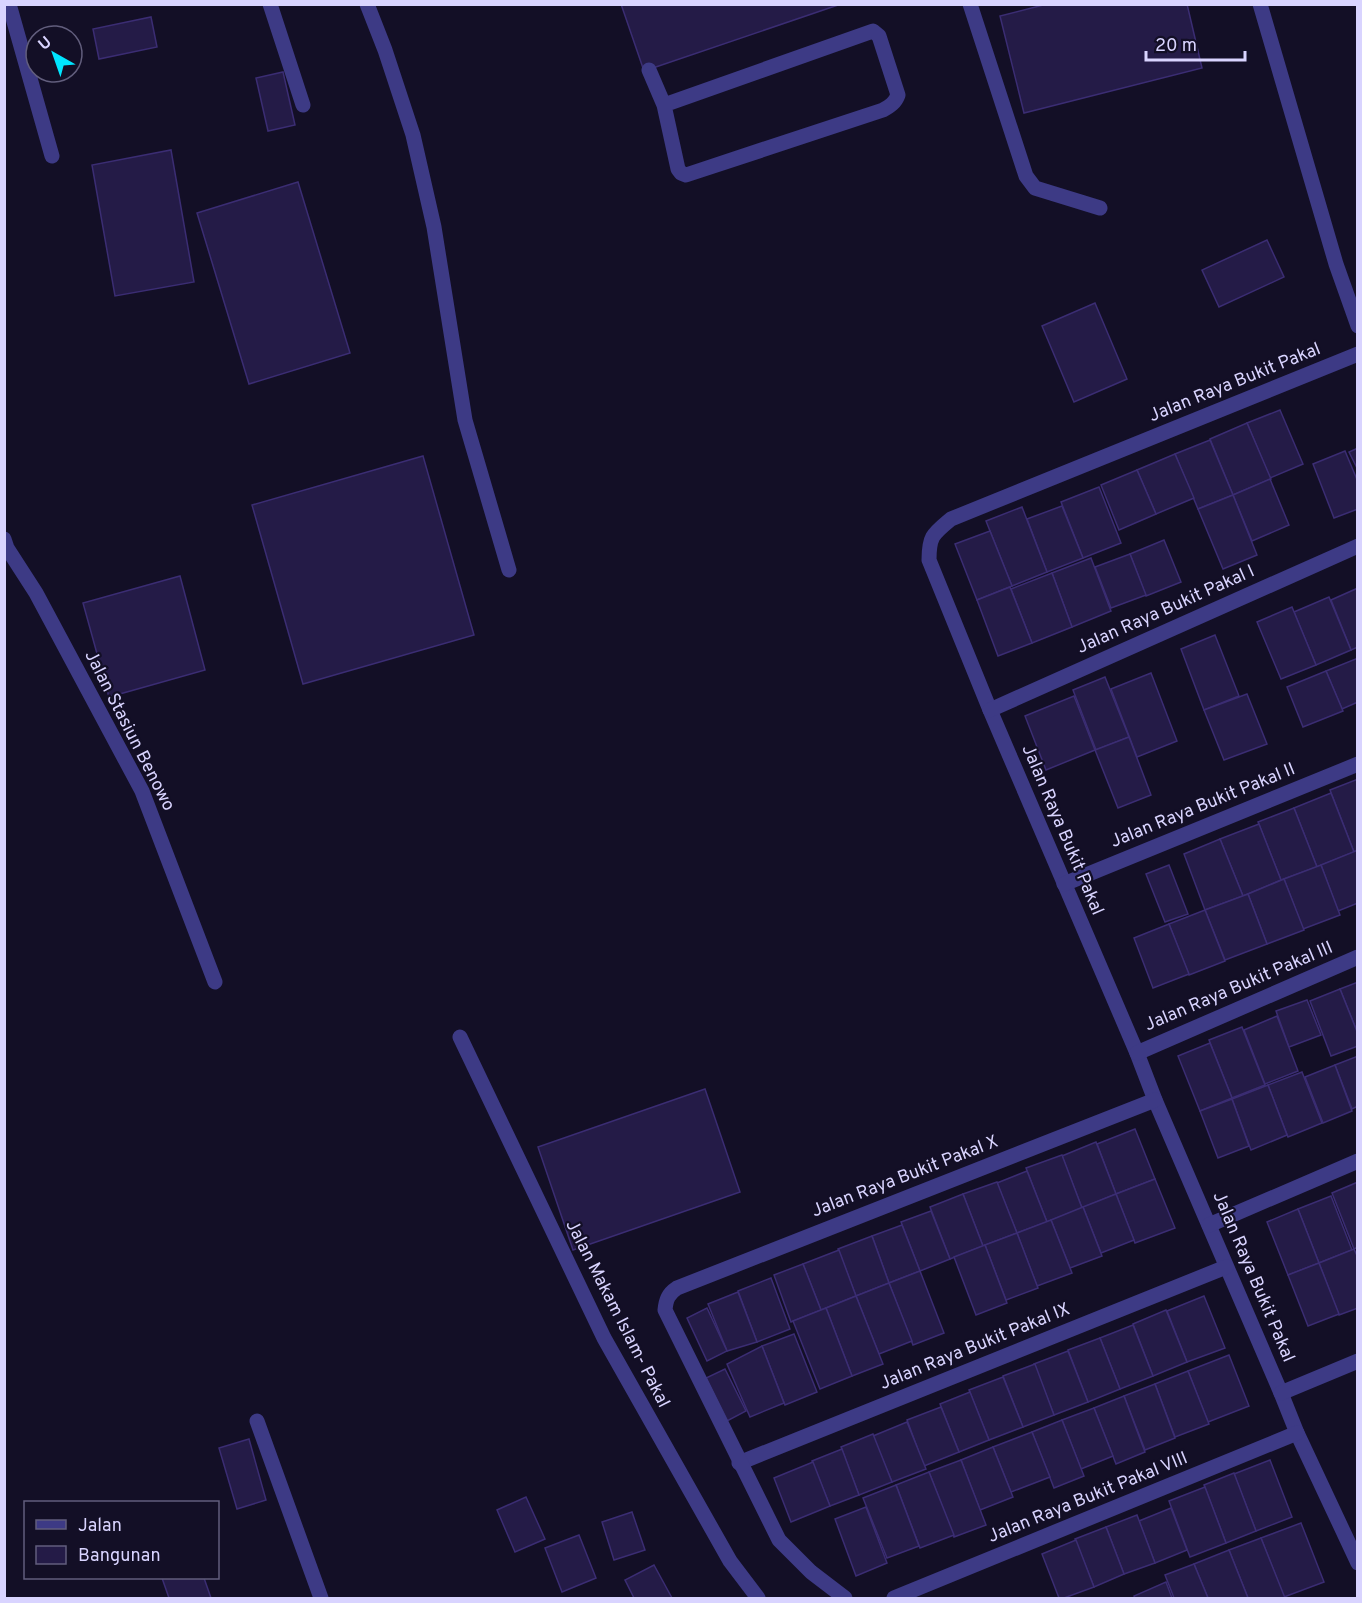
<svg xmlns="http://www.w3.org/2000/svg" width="1362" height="1603" viewBox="0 0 1362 1603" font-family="Overpass,sans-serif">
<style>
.building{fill:#241b47;stroke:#3b2d73;stroke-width:1.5}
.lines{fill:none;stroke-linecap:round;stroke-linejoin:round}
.service{stroke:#3d3a85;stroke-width:15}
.minor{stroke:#3d3a85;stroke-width:15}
.labels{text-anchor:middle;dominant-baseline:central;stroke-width:4.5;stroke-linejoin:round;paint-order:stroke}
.street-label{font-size:18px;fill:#d9d4ff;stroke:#130f26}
</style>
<rect width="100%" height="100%" fill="#130f26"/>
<g class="building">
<polygon points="621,4 841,4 644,71"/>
<polygon points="1047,4 1187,4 1202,68 1024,113 1000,16"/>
<polygon points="151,17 157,47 99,59 93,29"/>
<polygon points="283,72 295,125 268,131 256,78"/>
<polygon points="171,150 194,282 115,296 92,165"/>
<polygon points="298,182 350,353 249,384 197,213"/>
<polygon points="1267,240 1284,277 1219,307 1202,270"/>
<polygon points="1095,303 1127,379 1074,402 1042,326"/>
<polygon points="1280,410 1303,464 1270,478 1247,423"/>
<polygon points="1247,423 1271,479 1233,495 1210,439"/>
<polygon points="1210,440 1233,495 1198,509 1175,454"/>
<polygon points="1358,448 1358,470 1349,452"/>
<polygon points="1345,451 1358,482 1358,509 1334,518 1313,464"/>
<polygon points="1175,454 1194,498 1156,514 1137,470"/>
<polygon points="423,456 474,635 303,684 252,505"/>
<polygon points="1137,470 1156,514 1119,530 1101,485"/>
<polygon points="1270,479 1289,525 1252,541 1233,495"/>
<polygon points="1099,487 1121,543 1083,558 1061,502"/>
<polygon points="1233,495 1257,555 1223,569 1198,509"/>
<polygon points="1062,506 1083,558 1047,572 1027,519"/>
<polygon points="1022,507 1047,572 1012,586 986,521"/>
<polygon points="990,531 1012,586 977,600 955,544"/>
<polygon points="1164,540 1181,582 1146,596 1130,554"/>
<polygon points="1130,554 1146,595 1111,608 1095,567"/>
<polygon points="1091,558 1111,611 1072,627 1052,573"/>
<polygon points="1052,573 1072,627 1032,643 1011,589"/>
<polygon points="180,576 205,670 109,697 83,603"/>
<polygon points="1010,587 1032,643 998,656 977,600"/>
<polygon points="1358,588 1358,647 1351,650 1331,600"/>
<polygon points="1329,597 1351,650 1316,665 1294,612"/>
<polygon points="1292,607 1316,665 1281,679 1257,622"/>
<polygon points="1215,635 1239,696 1204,710 1181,649"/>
<polygon points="1358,658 1358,702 1342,709 1326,671"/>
<polygon points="1326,671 1343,711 1303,727 1287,687"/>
<polygon points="1151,673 1177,741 1137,757 1111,689"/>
<polygon points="1105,677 1129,737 1096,750 1073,690"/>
<polygon points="1247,694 1267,744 1224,760 1204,710"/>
<polygon points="1074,696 1095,750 1046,770 1025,716"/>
<polygon points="1129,737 1151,795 1118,808 1095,750"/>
<polygon points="1358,779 1358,850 1354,852 1330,790"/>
<polygon points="1331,793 1354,852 1317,867 1294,808"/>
<polygon points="1294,808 1317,867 1281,880 1258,822"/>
<polygon points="1259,824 1281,880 1243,896 1220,839"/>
<polygon points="1220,839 1243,896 1205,910 1184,854"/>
<polygon points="1358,850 1358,903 1338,911 1321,865"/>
<polygon points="1169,865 1188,914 1165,922 1146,874"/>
<polygon points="1321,865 1340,915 1303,929 1284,879"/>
<polygon points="1284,879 1304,930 1267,944 1248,894"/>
<polygon points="1248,894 1267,944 1225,960 1205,910"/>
<polygon points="1205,910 1225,961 1189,975 1169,924"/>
<polygon points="1169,924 1189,974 1153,988 1134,938"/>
<polygon points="1358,982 1358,1034 1340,989"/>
<polygon points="1340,989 1358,1034 1358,1046 1331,1056 1310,1001"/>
<polygon points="1307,1000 1321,1035 1289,1047 1276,1011"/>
<polygon points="1277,1016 1298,1071 1265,1084 1244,1030"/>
<polygon points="1242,1027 1265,1085 1232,1098 1209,1040"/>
<polygon points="1210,1043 1232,1098 1200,1111 1178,1056"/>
<polygon points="1358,1056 1358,1106 1352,1109 1335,1065"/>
<polygon points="1335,1065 1352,1111 1323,1123 1305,1077"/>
<polygon points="1302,1072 1322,1123 1288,1137 1268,1085"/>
<polygon points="1268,1085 1287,1135 1251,1150 1232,1099"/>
<polygon points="705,1089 740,1192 573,1250 538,1147"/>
<polygon points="1232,1099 1249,1146 1218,1158 1200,1111"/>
<polygon points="1135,1129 1155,1179 1116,1194 1097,1144"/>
<polygon points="1096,1142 1116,1194 1082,1208 1062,1156"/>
<polygon points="1062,1155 1082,1208 1047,1222 1026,1168"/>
<polygon points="1027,1171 1047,1222 1017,1233 997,1183"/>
<polygon points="1155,1179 1175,1228 1135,1243 1116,1194"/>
<polygon points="997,1182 1017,1233 983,1246 963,1194"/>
<polygon points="1358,1182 1358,1247 1354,1249 1332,1193"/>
<polygon points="963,1194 983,1246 950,1259 930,1207"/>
<polygon points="1116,1194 1134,1240 1101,1253 1083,1207"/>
<polygon points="1331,1196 1352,1250 1319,1263 1298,1209"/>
<polygon points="1083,1207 1102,1256 1070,1268 1051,1220"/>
<polygon points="1298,1209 1319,1263 1288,1275 1267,1222"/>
<polygon points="931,1211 950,1259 920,1271 901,1222"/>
<polygon points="1051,1220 1072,1273 1037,1286 1017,1233"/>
<polygon points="902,1225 920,1271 889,1283 872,1236"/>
<polygon points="1017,1233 1038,1288 1006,1300 985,1245"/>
<polygon points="872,1236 889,1283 856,1296 838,1249"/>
<polygon points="985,1245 1007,1303 976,1315 954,1257"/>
<polygon points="1354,1249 1358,1258 1358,1308 1339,1315 1319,1263"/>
<polygon points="839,1250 856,1296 821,1310 803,1264"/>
<polygon points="1319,1263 1339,1314 1308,1326 1288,1275"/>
<polygon points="803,1264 821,1310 791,1322 774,1275"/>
<polygon points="920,1271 944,1333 913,1345 889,1283"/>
<polygon points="771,1278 790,1329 757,1342 738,1291"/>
<polygon points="889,1283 912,1341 879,1354 856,1296"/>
<polygon points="738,1292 757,1342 727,1351 708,1304"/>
<polygon points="856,1296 883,1364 852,1376 826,1308"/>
<polygon points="1204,1296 1225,1348 1187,1362 1167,1311"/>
<polygon points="707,1308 727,1351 707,1361 687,1318"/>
<polygon points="826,1308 852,1376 820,1389 793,1321"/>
<polygon points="1166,1310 1187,1362 1153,1376 1133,1324"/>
<polygon points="1133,1325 1153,1376 1120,1389 1100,1338"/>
<polygon points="794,1334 817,1392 785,1405 762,1346"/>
<polygon points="1100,1338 1120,1389 1088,1402 1068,1350"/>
<polygon points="762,1346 784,1403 750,1417 727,1364"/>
<polygon points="1068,1351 1088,1402 1054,1415 1034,1364"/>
<polygon points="1229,1355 1249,1406 1208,1422 1188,1371"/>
<polygon points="1035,1364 1054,1415 1023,1427 1003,1376"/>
<polygon points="725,1369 746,1411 727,1421 706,1378"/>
<polygon points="1188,1371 1209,1424 1175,1437 1155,1384"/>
<polygon points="1003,1377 1023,1427 989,1440 969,1390"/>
<polygon points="1155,1384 1175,1438 1145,1450 1124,1396"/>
<polygon points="970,1392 989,1440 959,1452 940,1404"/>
<polygon points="1124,1396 1145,1452 1116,1464 1094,1408"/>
<polygon points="941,1407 959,1452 924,1466 907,1420"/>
<polygon points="1094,1408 1113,1456 1081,1469 1062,1420"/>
<polygon points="1062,1420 1084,1476 1054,1488 1032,1432"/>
<polygon points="907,1422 926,1469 892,1482 873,1436"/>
<polygon points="1032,1432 1050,1477 1011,1492 993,1447"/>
<polygon points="873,1434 892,1482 859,1495 841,1447"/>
<polygon points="249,1439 266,1500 237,1509 219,1448"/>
<polygon points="993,1447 1013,1497 980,1510 961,1460"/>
<polygon points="842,1449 859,1495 830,1506 812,1461"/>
<polygon points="961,1460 986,1525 954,1537 929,1472"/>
<polygon points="1270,1460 1292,1517 1256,1531 1234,1474"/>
<polygon points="813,1462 830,1506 791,1522 774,1478"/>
<polygon points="929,1472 954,1535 920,1548 896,1485"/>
<polygon points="1234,1473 1256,1531 1226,1543 1204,1485"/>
<polygon points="896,1485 919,1546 887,1558 863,1498"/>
<polygon points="1205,1487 1226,1543 1190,1557 1169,1501"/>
<polygon points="526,1497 545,1539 515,1552 497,1510"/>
<polygon points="866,1507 887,1563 856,1576 835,1519"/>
<polygon points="1171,1508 1187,1550 1155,1563 1139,1521"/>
<polygon points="632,1512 645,1550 614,1560 602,1522"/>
<polygon points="1137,1515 1155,1563 1124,1574 1106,1527"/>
<polygon points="1301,1523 1324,1582 1284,1597 1261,1538"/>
<polygon points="1106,1527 1124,1574 1094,1587 1075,1539"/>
<polygon points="579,1535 596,1578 562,1592 545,1548"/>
<polygon points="1261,1538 1285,1598 1248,1598 1229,1550"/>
<polygon points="1076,1540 1094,1587 1064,1598 1059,1598 1042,1554"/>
<polygon points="1229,1550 1248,1598 1208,1598 1194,1564"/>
<polygon points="1194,1564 1208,1598 1174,1598 1165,1575"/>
<polygon points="654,1565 672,1598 634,1598 625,1580"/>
<polygon points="162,1578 204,1578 211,1598 169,1598"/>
<polygon points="1166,1582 1172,1598 1135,1598 1134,1596"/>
</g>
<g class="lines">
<g class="service">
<polyline points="9,4 52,156"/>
<polyline points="270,4 303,105"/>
<polyline points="970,4 1026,176 1035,188 1100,208"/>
<path d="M649 70 664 105 678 169 681 173 686 175 883 110C890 106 895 103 898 95L879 36 873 31 664 105"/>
</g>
<g class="minor">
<polyline points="367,4 385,50 413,135 434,227 465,420 509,570"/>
<polyline points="1260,4 1336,264 1358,326"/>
<path d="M1358 354 951 519C933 534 929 536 929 560L990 710 1137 1053 1155 1100 1281 1393 1297 1433 1358 1563"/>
<polyline points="4,539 7,548 36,593 142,791 215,982"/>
<polyline points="990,710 1358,546"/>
<polyline points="1064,884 1358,764"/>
<polyline points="460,1037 604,1338 730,1561 758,1598"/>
<polyline points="1137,1053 1358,957"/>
<polyline points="1209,1225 1358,1161"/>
<polyline points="1281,1393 1358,1361"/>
<polyline points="257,1421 321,1598"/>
<polyline points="739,1463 1226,1267"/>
<path d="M845 1598 811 1572 779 1540 665 1310C666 1300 668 1294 677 1288L1155 1100"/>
<polyline points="894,1598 1297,1433"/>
</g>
</g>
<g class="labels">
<g class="street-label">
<text transform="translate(1235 383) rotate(-22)">Jalan Raya Bukit Pakal</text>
<text transform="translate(1166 610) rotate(-24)">Jalan Raya Bukit Pakal I</text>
<text transform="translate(129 731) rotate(63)">Jalan Stasiun Benowo</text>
<text transform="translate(1203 806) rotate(-22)">Jalan Raya Bukit Pakal II</text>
<text transform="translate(1062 830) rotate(67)">Jalan Raya Bukit Pakal</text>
<text transform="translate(1239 987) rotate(-23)">Jalan Raya Bukit Pakal III</text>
<text transform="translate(905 1177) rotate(-21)">Jalan Raya Bukit Pakal X</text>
<text transform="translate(1253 1277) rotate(67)">Jalan Raya Bukit Pakal</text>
<text transform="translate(617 1314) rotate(63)">Jalan Makam Islam- Pakal</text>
<text transform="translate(975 1347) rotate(-22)">Jalan Raya Bukit Pakal IX</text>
<text transform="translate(1088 1498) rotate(-22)">Jalan Raya Bukit Pakal VIII</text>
</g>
</g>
<rect width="1362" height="1603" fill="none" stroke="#d9d4ff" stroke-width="12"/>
<rect x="24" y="1501" width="195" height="78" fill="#130f26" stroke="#625e7d" stroke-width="1.5"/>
<rect x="36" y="1520" width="30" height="9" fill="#3d3a85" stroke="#625e7d" stroke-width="1.5"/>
<text x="78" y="1531" font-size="18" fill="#d9d4ff">Jalan</text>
<rect x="36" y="1546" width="30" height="18" fill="#241b47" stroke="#625e7d" stroke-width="1.5"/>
<text x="78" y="1561" font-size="18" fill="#d9d4ff">Bangunan</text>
<g transform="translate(54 54) rotate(320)"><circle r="28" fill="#130f26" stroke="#625e7d" stroke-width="1.5"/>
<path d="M0-4.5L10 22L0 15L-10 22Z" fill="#00e5ff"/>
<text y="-9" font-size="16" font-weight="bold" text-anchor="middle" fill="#d9d4ff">U</text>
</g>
<path d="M1146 51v9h99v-9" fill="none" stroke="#d9d4ff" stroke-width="3"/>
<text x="1155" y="51" font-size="18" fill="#d9d4ff" stroke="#130f26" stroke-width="4.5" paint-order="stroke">20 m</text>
</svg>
